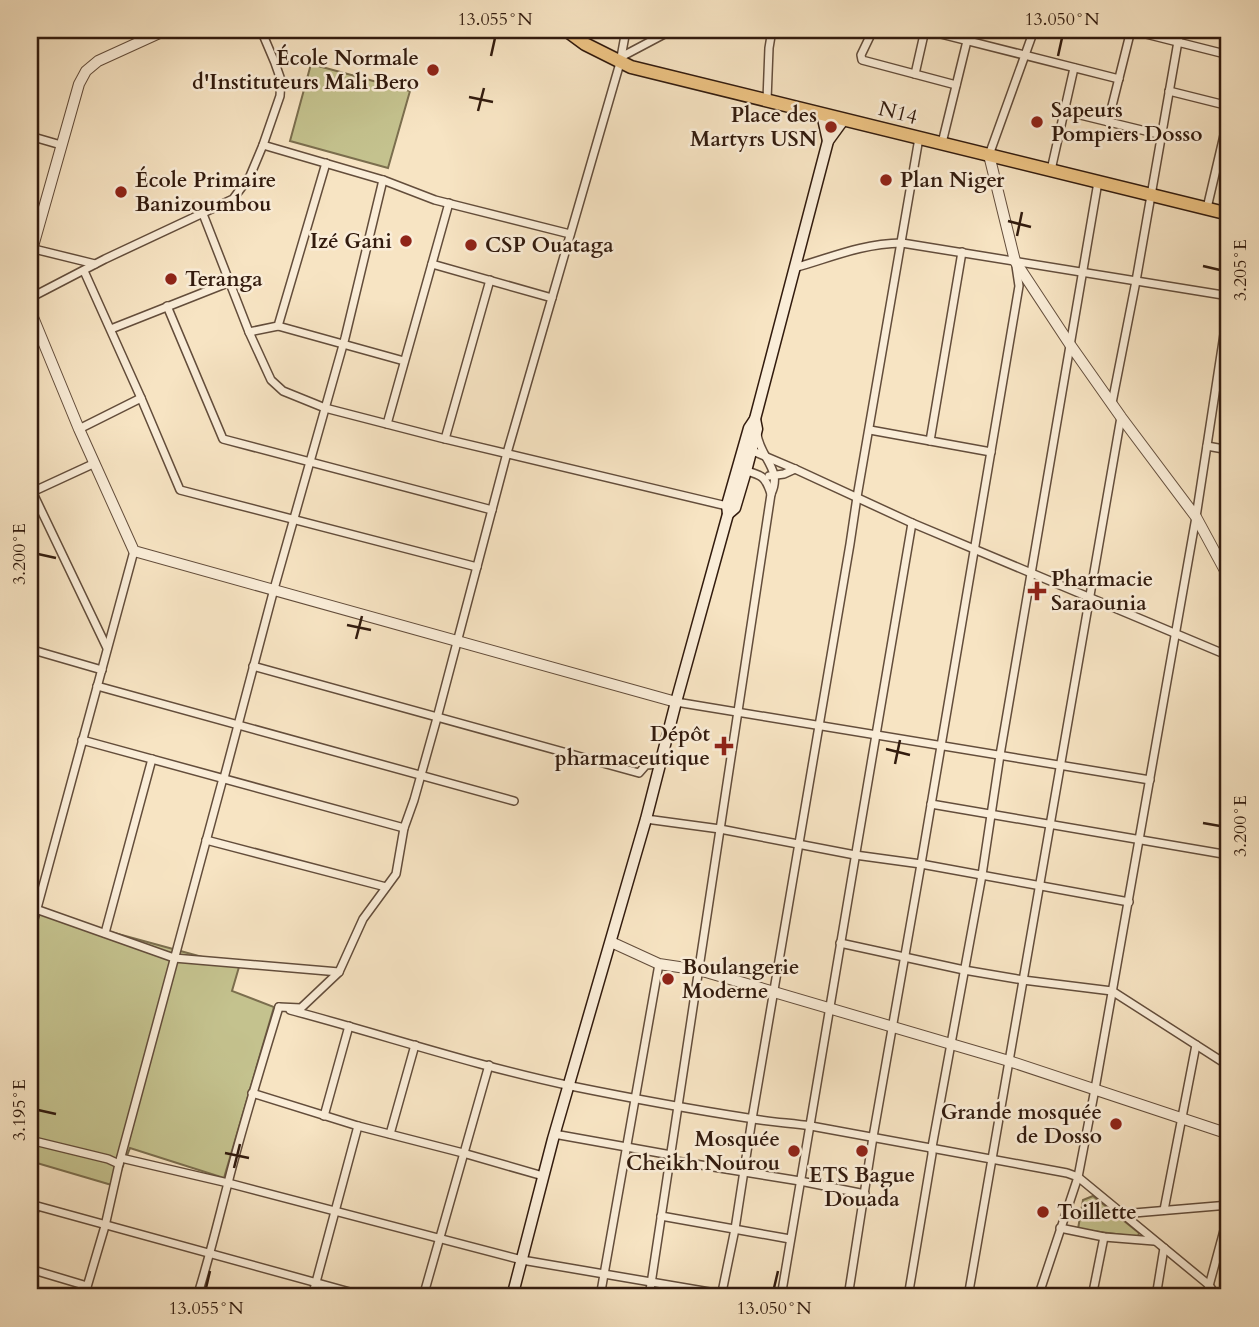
<svg xmlns="http://www.w3.org/2000/svg" width="1259" height="1327" viewBox="0 0 1259 1327" font-family="Cardo,serif">
<style>
.green{fill:#c4c28e;stroke:#7b6e4e;stroke-width:2}
.lines{fill:none;stroke-linecap:round;stroke-linejoin:round}
.minor-casing{stroke:#634d3b;stroke-width:10}
.tertiary-casing{stroke:#634d3b;stroke-width:12}
.secondary-casing{stroke:#321b0e;stroke-width:13}
.primary-casing{stroke:#321b0e;stroke-width:15}
.minor{stroke:#faedd8;stroke-width:7}
.tertiary{stroke:#faedd8;stroke-width:10}
.secondary{stroke:#faedd8;stroke-width:10}
.primary{stroke:#ecc282;stroke-width:12}
.ticks{fill:none;stroke:#321b0e;stroke-width:2.5}
.poi-dot{fill:#8f2418;stroke:#faedd8;stroke-width:2.5}
.labels{text-anchor:middle;dominant-baseline:central;stroke-width:5;stroke-linejoin:round;paint-order:stroke}
.poi-label{font-size:21px;font-weight:bold;fill:#321b0e;stroke:#faedd8;text-anchor:start}
.street-label{font-size:21px;fill:#321b0e;stroke:#faedd8}
.neatline{fill:none;stroke:#321b0e;stroke-width:2.5}
.ticks-label{font-size:18px;text-anchor:middle;fill:#321b0e}
</style>
<rect width="100%" height="100%" fill="#f7e4c3"/>
<filter id="stains"><feTurbulence type="fractalNoise" baseFrequency=".00286" numOctaves="4"/><feColorMatrix values="0 0 0 0 .2 0 0 0 0 .09 0 0 0 0 .02 0 0 0 .5 -.17"/></filter>
<radialGradient id="worn" r=".72"><stop offset=".6" stop-color="#630" stop-opacity="0"/><stop offset="1" stop-color="#630" stop-opacity=".3"/></radialGradient>
<g class="green">
<polygon points="311,64 410,91 388,168 290,141"/>
<polygon points="30,910 239,967 232,991 274,1007 224,1178 130,1148 115,1186 30,1161"/>
<polygon points="1093,1196 1139,1233 1138,1237 1078,1229 1083,1200"/>
</g>
<g class="lines">
<g class="minor-casing">
<g id="minor">
<polyline points="873,30 861,55 862,60 956,85"/>
<polyline points="925,30 1119,79"/>
<polyline points="1130,30 1229,55"/>
<polyline points="621,57 672,30"/>
<polyline points="915,74 925,30"/>
<polyline points="1169,91 1229,106"/>
<polyline points="767,100 769,48 772,30"/>
<polyline points="1064,111 1162,135"/>
<polyline points="1108,122 1131,30"/>
<polyline points="30,136 61,145"/>
<polyline points="942,143 967,41"/>
<polyline points="263,145 383,180 435,200 570,234"/>
<polyline points="989,155 1034,30"/>
<polyline points="1051,170 1074,68"/>
<polyline points="1207,208 1229,114"/>
<polyline points="203,214 249,332 271,380 283,391 325,408 441,438 731,507"/>
<polyline points="30,248 95,264"/>
<polyline points="432,264 552,298"/>
<path d="M794 268C833 257 860 244 902 243L1229 296"/>
<polyline points="84,271 141,398 180,490 477,567"/>
<polyline points="30,298 105,259 233,199 250,176 263,145 280,96 281,80 275,63 261,30"/>
<polyline points="167,306 223,439 492,510"/>
<polyline points="278,326 404,361"/>
<polyline points="111,329 230,282"/>
<polyline points="249,332 278,326 326,163"/>
<polyline points="1112,403 1136,281 1180,30"/>
<polyline points="387,424 449,203"/>
<polyline points="79,429 141,398"/>
<polyline points="870,430 991,452"/>
<polyline points="445,439 490,280"/>
<polyline points="930,441 962,252"/>
<polyline points="1207,446 1229,450"/>
<polyline points="748,449 795,469 912,523 1229,656"/>
<path d="M743 470C761 475 765 475 771 494"/>
<polyline points="769,476 784,474 795,469"/>
<polyline points="30,487 107,648"/>
<polyline points="30,493 95,463"/>
<polyline points="30,642 33,650 30,662"/>
<polyline points="33,650 102,670"/>
<polyline points="253,666 639,773 646,765 661,764"/>
<polyline points="97,686 514,801"/>
<polyline points="676,702 1150,780"/>
<polyline points="82,740 404,828"/>
<polyline points="931,804 1229,855"/>
<polyline points="646,819 720,829 855,855 921,864 1129,902"/>
<polyline points="206,840 386,887"/>
<polyline points="30,907 174,958 339,972"/>
<polyline points="105,933 152,759"/>
<polyline points="30,934 134,551"/>
<polyline points="840,943 964,970 1023,980 1112,991 1229,1066"/>
<polyline points="279,1007 301,1008 339,972 363,919 396,874 404,828 414,800 437,718 507,453 620,63 626,30"/>
<path d="M290 1010C384 1035 476 1066 571 1086 630 1098 689 1109 748 1118 769 1122 790 1123 811 1126 897 1141 982 1157 1067 1173L1078 1177 1209 1285 1217 1297"/>
<polyline points="252,1093 358,1126 463,1153 543,1176"/>
<polyline points="324,1116 349,1026"/>
<polyline points="390,1134 415,1045"/>
<polyline points="554,1134 671,1155"/>
<polyline points="30,1140 108,1159 119,1164"/>
<polyline points="121,1158 228,1183 522,1260 739,1297"/>
<polyline points="670,1160 800,1181 865,1194"/>
<polyline points="30,1204 368,1297"/>
<polyline points="1164,1210 1196,1045"/>
<polyline points="1122,1214 1229,1205"/>
<polyline points="661,1216 790,1239"/>
<polyline points="30,1227 36,1206"/>
<polyline points="1060,1228 1104,1237 1154,1241"/>
<polyline points="30,1269 87,1286"/>
<polyline points="84,1297 105,1226 119,1164 222,782 224,778 274,589 345,338 383,180"/>
<path d="M197 1297C209 1259 218 1221 228 1183 243 1124 261 1066 279 1007"/>
<polyline points="312,1297 358,1126"/>
<polyline points="423,1297 489,1065"/>
<polyline points="600,1297 659,964"/>
<path d="M649 1297 771 494C783 469 760 458 757 434"/>
<polyline points="721,1297 735,1229 752,1119 850,544 857,497 919,138"/>
<path d="M781 1297C823 1039 869 781 912 523"/>
<polyline points="848,1297 873,1137 921,864 1019,286 1016,266"/>
<polyline points="908,1297 932,1154 932,1147 982,875 1000,755 1098,182"/>
<polyline points="968,1297 1121,417"/>
<polyline points="1038,1297 1078,1177 1095,1089 1196,517 1229,302"/>
<polyline points="1092,1297 1104,1237"/>
<polyline points="1156,1297 1164,1248"/>
<polyline points="1206,1297 1229,1212"/>
</g>
</g>
<g class="tertiary-casing">
<g id="tertiary">
<polyline points="989,155 1015,261 1071,346 1121,417 1196,517 1229,578"/>
<polyline points="30,257 79,84 86,71 98,61 166,30"/>
<polyline points="30,310 79,429 134,551 676,702"/>
<polyline points="611,942 659,964 699,970 1009,1061 1229,1134"/>
</g>
</g>
<g class="secondary-casing">
<g id="secondary">
<polyline points="822,114 828,141"/>
<polyline points="728,514 735,508 746,471 757,429 755,419"/>
<polyline points="512,1297 553,1139 646,819 676,702 728,514 727,505 749,428 755,419 828,141 844,119"/>
</g>
</g>
<g class="primary-casing">
<polyline id="primary" points="566,30 585,44 631,67 1229,214"/>
</g>
<use href="#minor" class="minor"/>
<use href="#tertiary" class="tertiary"/>
<use href="#secondary" class="secondary"/>
<use href="#primary" class="primary"/>
</g>
<path class="ticks" d="M491 56 495 38M1058 56 1062 38M469 97 493 102M478 111 484 88M1008 221 1031 227M1017 236 1022 212M1203 266 1220 270M38 554 56 558M347 625 371 630M356 639 362 616M886 749 910 755M895 764 900 740M1203 823 1220 826M38 1110 56 1114M225 1153 249 1158M234 1168 240 1144M206 1288 210 1271M774 1288 778 1271"/>
<g class="poi-dot">
<circle cx="433" cy="70" r="7"/>
<circle cx="1037" cy="122" r="7"/>
<circle cx="831" cy="127" r="7"/>
<circle cx="886" cy="180" r="7"/>
<circle cx="121" cy="192" r="7"/>
<circle cx="406" cy="241" r="7"/>
<circle cx="471" cy="245" r="7"/>
<circle cx="171" cy="279" r="7"/>
<path d="M1033.5 580.5h7v7h7v7h-7v7h-7v-7h-7v-7h7z"/>
<path d="M720.5 735.5h7v7h7v7h-7v7h-7v-7h-7v-7h7z"/>
<circle cx="668" cy="979" r="7"/>
<circle cx="1116" cy="1124" r="7"/>
<circle cx="794" cy="1151" r="7"/>
<circle cx="862" cy="1151" r="7"/>
<circle cx="1043" cy="1212" r="7"/>
</g>
<g class="labels">
<g class="poi-label">
<text x="419" y="58" text-anchor="end">École Normale<tspan x="419" dy="24">d'Instituteurs Mali Bero</tspan></text>
<text x="1051" y="110">Sapeurs<tspan x="1051" dy="24">Pompiers Dosso</tspan></text>
<text x="817" y="115" text-anchor="end">Place des<tspan x="817" dy="24">Martyrs USN</tspan></text>
<text x="135" y="180">École Primaire<tspan x="135" dy="24">Banizoumbou</tspan></text>
<text x="900" y="180">Plan Niger</text>
<text x="392" y="241" text-anchor="end">Izé Gani</text>
<text x="485" y="245">CSP Ouataga</text>
<text x="185" y="279">Teranga</text>
<text x="1051" y="579">Pharmacie<tspan x="1051" dy="24">Saraounia</tspan></text>
<text x="710" y="734" text-anchor="end">Dépôt<tspan x="710" dy="24">pharmaceutique</tspan></text>
<text x="682" y="967">Boulangerie<tspan x="682" dy="24">Moderne</tspan></text>
<text x="1102" y="1112" text-anchor="end">Grande mosquée<tspan x="1102" dy="24">de Dosso</tspan></text>
<text x="780" y="1139" text-anchor="end">Mosquée<tspan x="780" dy="24">Cheikh Nourou</tspan></text>
<text x="862" y="1175" text-anchor="middle">ETS Bague<tspan x="862" dy="24">Douada</tspan></text>
<text x="1057" y="1212">Toillette</text>
</g>
<g class="street-label">
<text transform="translate(898 113) rotate(14)">N14</text>
</g>
</g>
<rect width="1259" height="1327" fill="none" stroke="#f7e4c3" stroke-width="77"/>
<rect x="38" y="38" width="1182" height="1250" class="neatline"/>
<g class="ticks-label">
<text x="495" y="25">13.055°N</text>
<text x="1062" y="25">13.050°N</text>
<text transform="translate(1240 270) rotate(-90)" y="6">3.205°E</text>
<text transform="translate(19 554) rotate(-90)" y="6">3.200°E</text>
<text transform="translate(1240 826) rotate(-90)" y="6">3.200°E</text>
<text transform="translate(19 1110) rotate(-90)" y="6">3.195°E</text>
<text x="206" y="1314">13.055°N</text>
<text x="774" y="1314">13.050°N</text>
</g>
<rect width="100%" height="100%" filter="url(#stains)"/>
<rect width="100%" height="100%" fill="url(#worn)"/>
</svg>
